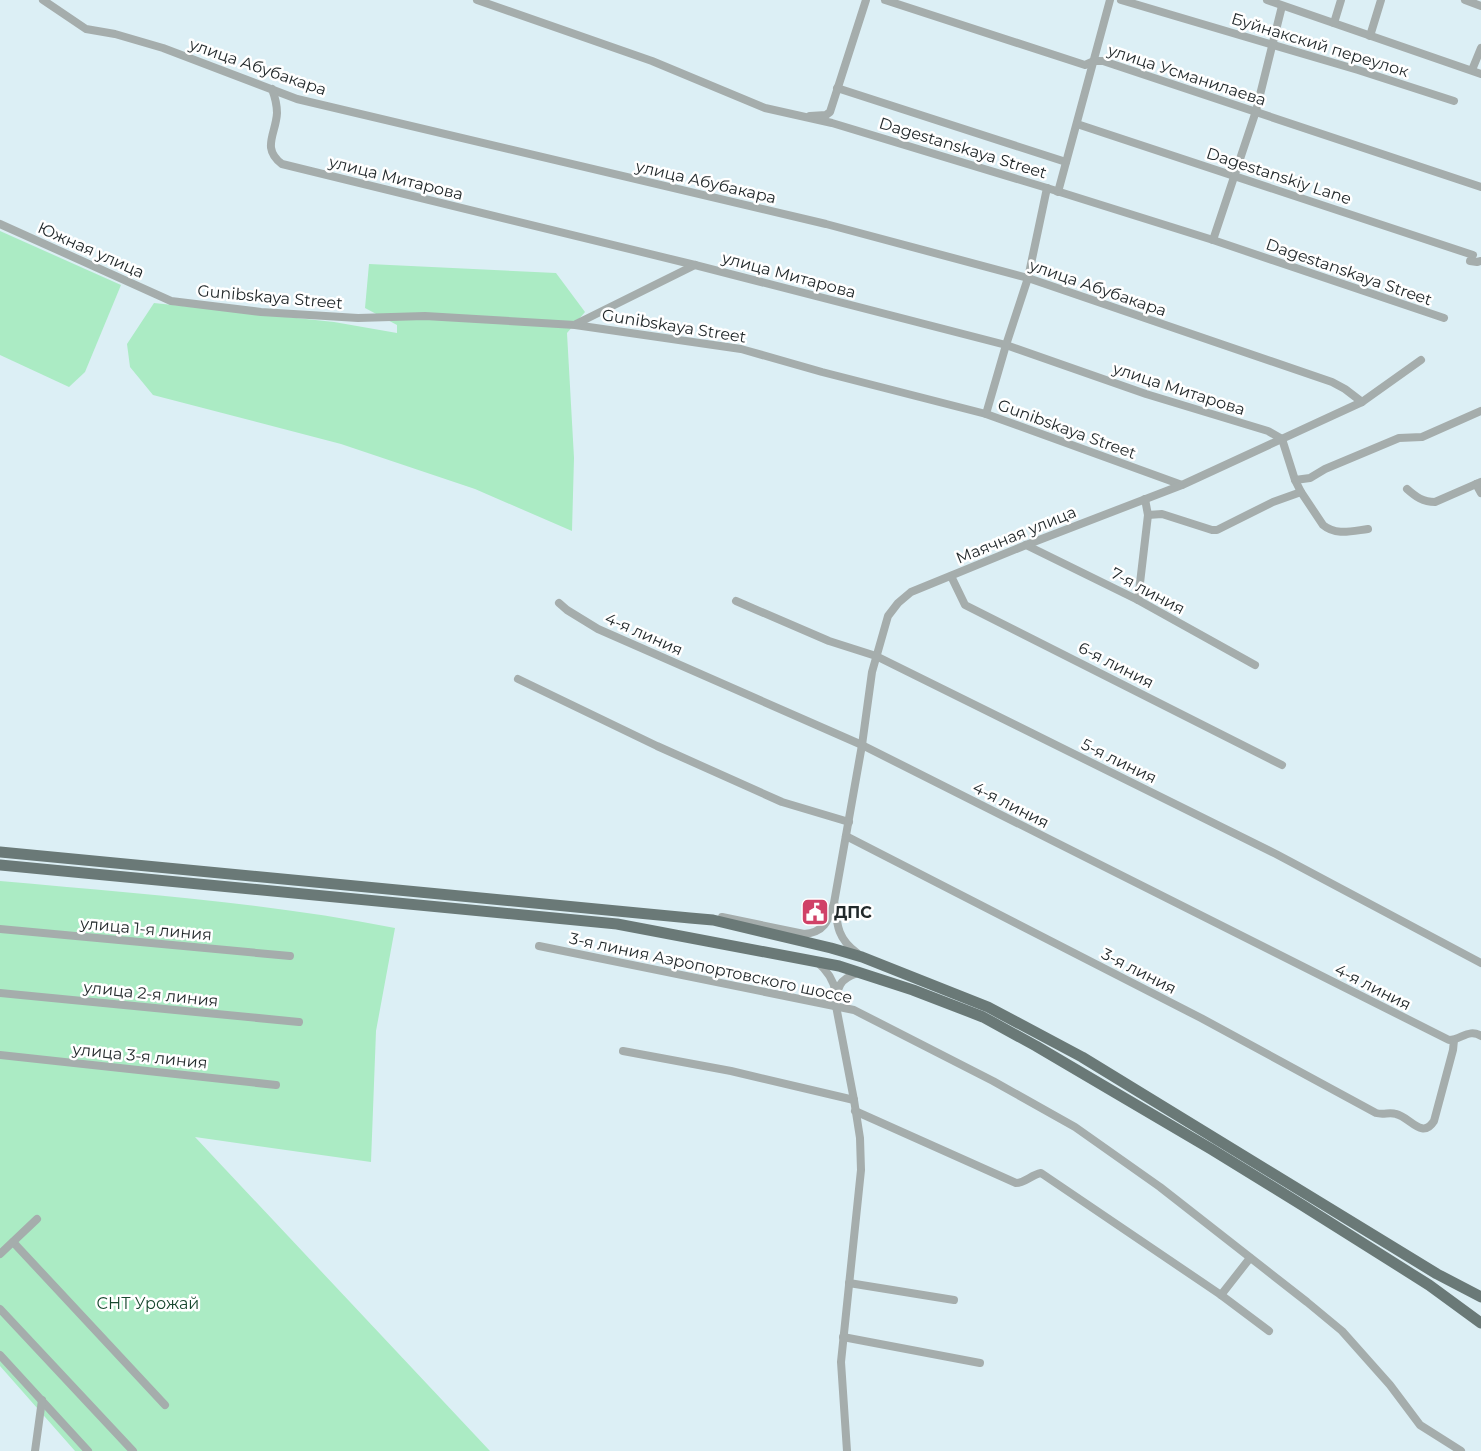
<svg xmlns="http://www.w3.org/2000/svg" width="1481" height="1451" viewBox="0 0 1481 1451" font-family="Montserrat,sans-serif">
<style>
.green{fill:#abebc4}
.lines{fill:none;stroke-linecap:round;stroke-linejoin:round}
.minor{stroke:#a5adac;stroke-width:8}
.primary{stroke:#6a7977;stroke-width:11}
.labels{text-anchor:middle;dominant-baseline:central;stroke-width:5;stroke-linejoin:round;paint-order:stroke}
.street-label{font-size:16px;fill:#22292b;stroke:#fff}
.poi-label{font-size:16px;font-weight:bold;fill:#22292b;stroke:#fff;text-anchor:start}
.park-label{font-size:16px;fill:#18482f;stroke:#fff}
</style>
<rect width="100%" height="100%" fill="#dceff5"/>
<g class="green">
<polygon points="0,231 121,285 85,372 69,387 0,355"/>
<polygon points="369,264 556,273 585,312 567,333 574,458 572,531 475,489 341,444 153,395 130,367 127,344 154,303 334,322 397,333 397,325 365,308"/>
<path d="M0 881C132 893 264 902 395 928L376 1031 371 1162 195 1137 490 1451H75L0 1366Z"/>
</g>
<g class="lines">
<g class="minor">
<polyline points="43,0 86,29 115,34 163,48 297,99 826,224 1028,278 1332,382 1345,389 1362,402"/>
<polyline points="477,0 652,61 765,108 832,123 1047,188 1213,240 1444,318"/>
<polyline points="885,0 1085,65 1094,61 1103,61 1481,187"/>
<polyline points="1121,0 1358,70 1454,101"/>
<polyline points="1267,0 1481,74"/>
<polyline points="1465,0 1481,6"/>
<polyline points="1334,23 1341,0"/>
<polyline points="1370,36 1381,0"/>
<polyline points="1472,70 1481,48"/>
<polyline points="837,88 1066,162"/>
<path d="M272 89C275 97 277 104 277 113 276 134 261 148 282 164L695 265 1006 345 1146 394 1268 431 1282 439 1295 480 1301 492 1323 525C1336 536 1352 531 1368 529"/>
<polyline points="810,116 826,115 830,112 866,0"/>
<polyline points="1077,124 1473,255"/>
<polyline points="1058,192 1110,0"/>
<polyline points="0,224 171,301 261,312 358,318 425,316 575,325 741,349 822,372 986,414 1182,485"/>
<polyline points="1213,240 1256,111 1282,6"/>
<polyline points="1470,261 1477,262 1481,261"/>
<polyline points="576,324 695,265"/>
<polyline points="986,414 1006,345 1028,278 1047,188"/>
<polyline points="1295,480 1310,478 1325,469 1399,438 1422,437 1481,411"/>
<polyline points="1476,484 1481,493"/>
<path d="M1407 489C1416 497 1423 502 1435 502L1481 482"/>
<polyline points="1148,515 1162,514 1212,530 1217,530 1273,502 1301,492"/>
<polyline points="1026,545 1138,600 1255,665"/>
<polyline points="951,576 965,605 1282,765"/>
<polyline points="1138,600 1148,515 1145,499"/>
<polyline points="736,601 829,641 876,656 1276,854 1481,963"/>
<path d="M559 603 567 610 598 629 862 745 1449 1040C1461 1040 1469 1028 1481 1036"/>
<polyline points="518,679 657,746 782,802 849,822"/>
<path d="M846 836 1201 1018 1376 1113C1383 1115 1390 1112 1396 1114 1410 1117 1422 1140 1434 1121L1453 1050 1454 1040"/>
<path d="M835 905C837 926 838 939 857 953"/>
<path d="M722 917 804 934C825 932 828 921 834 903L862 745 872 672 888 616 898 603 911 592 1026 545 1182 485 1362 402 1421 360"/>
<polyline points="0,929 290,956"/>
<polyline points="539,946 854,1010 993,1081 1075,1127 1160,1187 1307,1302 1342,1331 1390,1385 1420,1425 1461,1451"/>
<path d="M818 963C828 971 833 980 836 992"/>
<polyline points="0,993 299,1022"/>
<polyline points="623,1051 731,1071 854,1100"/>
<polyline points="0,1055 276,1085"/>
<path d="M855 1111 1016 1183C1025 1183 1031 1175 1041 1173L1221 1295 1269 1331"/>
<polyline points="13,1242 165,1405"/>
<polyline points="0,1254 37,1219"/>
<polyline points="849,1283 954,1300"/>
<polyline points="1221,1295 1250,1258"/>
<polyline points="0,1309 133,1451"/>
<polyline points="843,1337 980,1363"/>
<polyline points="0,1355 88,1451"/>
<polyline points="35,1451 42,1400"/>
<path d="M847 1451 841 1362 861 1170 860 1138 854 1100 836 1006C837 987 839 979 858 973"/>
</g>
<g class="primary">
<polyline points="0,852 690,918 713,920 831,948 862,957 988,1007 1082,1057 1437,1274 1481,1297"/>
<polyline points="0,865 617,924 839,966 913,990 983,1017 1036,1046 1211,1149 1302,1205 1429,1285 1481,1323"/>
</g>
</g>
<defs>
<g id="civic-square" transform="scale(1.4375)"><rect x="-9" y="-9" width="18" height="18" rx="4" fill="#d04167" stroke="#fff"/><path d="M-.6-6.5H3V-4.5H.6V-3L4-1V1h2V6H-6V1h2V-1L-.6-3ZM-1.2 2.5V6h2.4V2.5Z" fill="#fff"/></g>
</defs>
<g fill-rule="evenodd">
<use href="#civic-square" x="815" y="912"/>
</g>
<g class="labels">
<g class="street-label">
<text transform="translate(1320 45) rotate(17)">Буйнакский переулок</text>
<text transform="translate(258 67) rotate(19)">улица Абубакара</text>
<text transform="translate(1187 75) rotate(18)">улица Усманилаева</text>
<text transform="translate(963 148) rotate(17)">Dagestanskaya Street</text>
<text transform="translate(1279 176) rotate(18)">Dagestanskiy Lane</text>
<text transform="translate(396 178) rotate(14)">улица Митарова</text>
<text transform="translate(706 182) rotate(13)">улица Абубакара</text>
<text transform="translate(91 250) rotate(24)">Южная улица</text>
<text transform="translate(1349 272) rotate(19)">Dagestanskaya Street</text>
<text transform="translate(789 275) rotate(15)">улица Митарова</text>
<text transform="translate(1098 288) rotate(19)">улица Абубакара</text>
<text transform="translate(270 297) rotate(5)">Gunibskaya Street</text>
<text transform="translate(674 326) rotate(9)">Gunibskaya Street</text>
<text transform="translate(1179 389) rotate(18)">улица Митарова</text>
<text transform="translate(1067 429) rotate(20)">Gunibskaya Street</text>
<text transform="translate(1016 535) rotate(-22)">Маячная улица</text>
<text transform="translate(1148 591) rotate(28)">7-я линия</text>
<text transform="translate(644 634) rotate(24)">4-я линия</text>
<text transform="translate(1116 665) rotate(27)">6-я линия</text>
<text transform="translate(1119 761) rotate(26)">5-я линия</text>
<text transform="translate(1011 805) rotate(27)">4-я линия</text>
<text transform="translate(146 929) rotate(5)">улица 1-я линия</text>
<text transform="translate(711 968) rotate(12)">3-я линия Аэропортовского шоссе</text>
<text transform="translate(1139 971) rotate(27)">3-я линия</text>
<text transform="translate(1373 987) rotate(27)">4-я линия</text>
<text transform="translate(151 994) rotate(6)">улица 2-я линия</text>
<text transform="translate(140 1056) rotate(6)">улица 3-я линия</text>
</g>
<g class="poi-label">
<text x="834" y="912">ДПС</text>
</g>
<g class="park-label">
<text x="148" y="1303">СНТ Урожай</text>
</g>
</g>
</svg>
